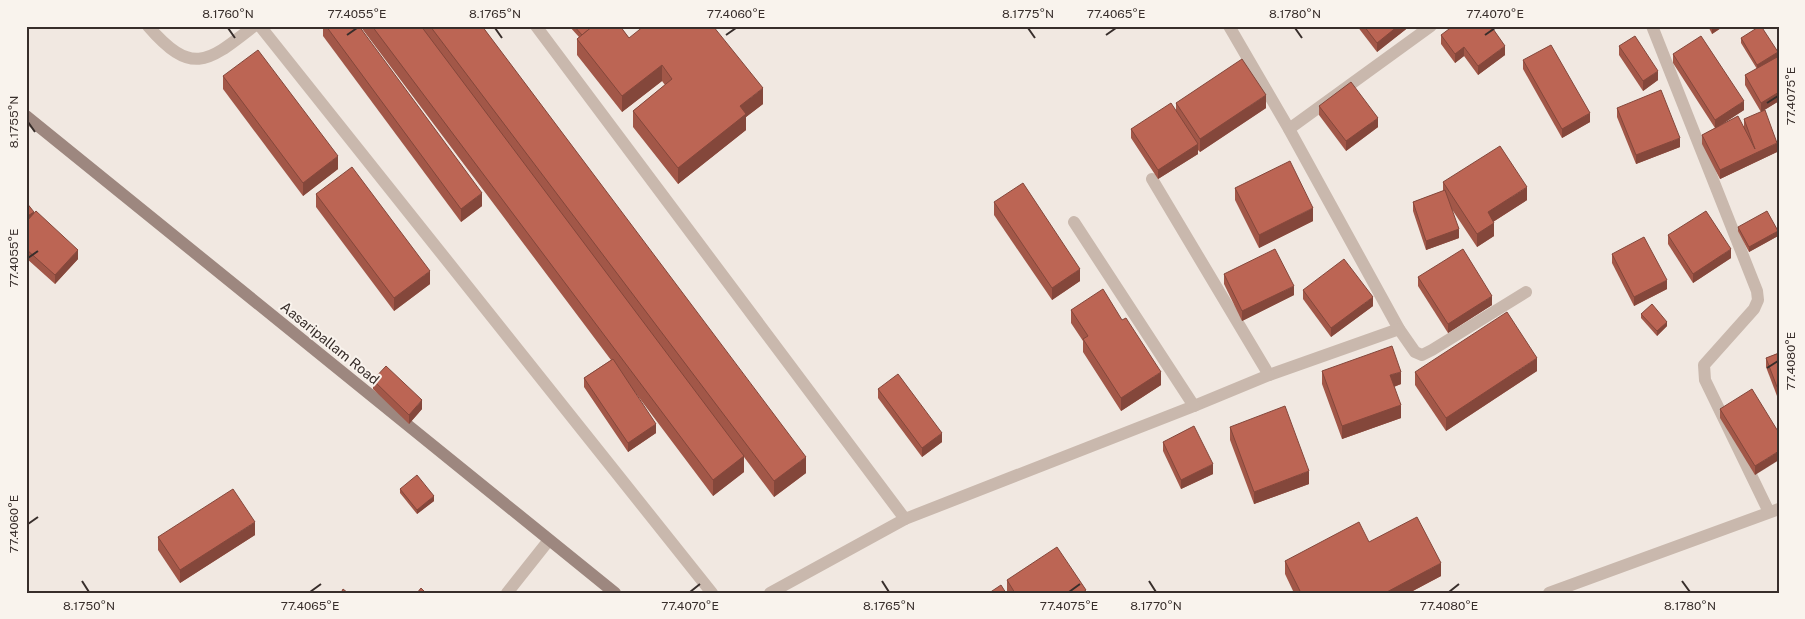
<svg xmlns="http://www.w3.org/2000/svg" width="1805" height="619" viewBox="0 0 1805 619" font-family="'Public Sans',sans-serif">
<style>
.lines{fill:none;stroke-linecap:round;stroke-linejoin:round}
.service{stroke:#c9b8ad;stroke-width:12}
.minor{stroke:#c9b8ad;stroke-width:12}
.secondary{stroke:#9d877f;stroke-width:12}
.wall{fill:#a25748}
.shaded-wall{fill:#84473b}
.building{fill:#bc6554;stroke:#84473b}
.ticks{fill:none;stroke:#382e2b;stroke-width:2}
.labels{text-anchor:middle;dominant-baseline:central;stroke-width:4;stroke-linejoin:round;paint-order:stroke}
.street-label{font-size:14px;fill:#382e2b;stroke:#f9f3ed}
.neatline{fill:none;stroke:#382e2b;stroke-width:2}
.ticks-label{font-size:12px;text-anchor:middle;fill:#382e2b}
</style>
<rect width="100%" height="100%" fill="#f1e8e1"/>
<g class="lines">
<g class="service">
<path d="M148 26C192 77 208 62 254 26"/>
<polyline points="260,26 712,593"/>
<polyline points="536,26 905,519"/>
</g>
<g class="minor">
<polyline points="1229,26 1289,129 1399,329 1415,352 1422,355 1432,350 1526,292"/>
<polyline points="1652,26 1757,291 1758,300 1754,309 1704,365 1705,380 1769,512"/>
<polyline points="1289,129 1431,26"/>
<polyline points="1152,179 1269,375 1399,329"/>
<polyline points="1194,406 1269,375"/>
<polyline points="507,593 549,540"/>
<polyline points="770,593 905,519 1194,406 1074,222"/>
<polyline points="1549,593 1779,509"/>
</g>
<polyline class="secondary" points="26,116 615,593"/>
</g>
<g class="wall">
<polygon points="323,26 359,26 482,206 461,222 323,36"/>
<polygon points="360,26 482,26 806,473 774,497 744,457 744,472 713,496 634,391 656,433 628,452 584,387 584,378 611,360"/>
<polygon points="569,26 620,26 629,38 763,104 746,117 746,130 678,184 633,127 633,111 665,85 662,81 622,112 577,55 577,39 579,37"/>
<polygon points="1357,26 1410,26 1377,52"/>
<polygon points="1708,26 1724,26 1712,34"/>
<polygon points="1441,35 1505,55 1478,75 1464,56 1455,63 1441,44"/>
<polygon points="1741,38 1778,56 1779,56 1779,101 1761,112 1745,85 1745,75 1757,69 1741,43"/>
<polygon points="1619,46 1658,80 1643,91 1619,55"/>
<polygon points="1673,54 1744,110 1719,126 1744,127 1744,119 1777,152 1720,179 1702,144 1702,135 1715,128 1673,63"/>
<polygon points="1523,60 1590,122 1562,138 1523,69"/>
<polygon points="223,76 338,169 303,196 223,89"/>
<polygon points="1176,103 1266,108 1200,152 1198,150 1198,154 1158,179 1131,138 1131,129 1176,111"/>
<polygon points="1319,106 1378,127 1346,151 1319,115"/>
<polygon points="1617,108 1680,147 1636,164 1617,117"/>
<polygon points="1443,182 1527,200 1493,222 1494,236 1477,247 1451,208 1459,238 1426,250 1413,211 1413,202 1443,191"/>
<polygon points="1235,188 1313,221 1259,248 1235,200"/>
<polygon points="316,194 430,284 394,311 316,207"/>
<polygon points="26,202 34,213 78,259 55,284 26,258"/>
<polygon points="994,202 1080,281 1052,300 994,215"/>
<polygon points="1738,227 1778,236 1749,252 1738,231"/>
<polygon points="1668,235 1731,258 1693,283 1668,244"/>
<polygon points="1612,254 1667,289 1634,306 1612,263"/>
<polygon points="1224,274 1294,295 1242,321 1224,284"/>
<polygon points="1418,277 1492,305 1448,333 1418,286"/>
<polygon points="1303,290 1373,306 1331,337 1303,299"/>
<polygon points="1071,310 1161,385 1121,411 1083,352 1083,341 1071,323"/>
<polygon points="1641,314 1667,326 1657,336 1641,318"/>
<polygon points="1779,353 1779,396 1777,396 1766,367 1766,358"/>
<polygon points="1322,371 1401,384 1394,387 1401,418 1342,439 1322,384"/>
<polygon points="1537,371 1446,431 1415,385 1415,372"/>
<polygon points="373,380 422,409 409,424 373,389"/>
<polygon points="878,389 942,442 922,457 878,398"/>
<polygon points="1720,409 1779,433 1755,475 1720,418"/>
<polygon points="1230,427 1309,484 1254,504 1230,440"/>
<polygon points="1163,442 1213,474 1181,489 1163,451"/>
<polygon points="400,489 434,501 417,514 400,493"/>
<polygon points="255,535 180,583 158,550 158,537"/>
<polygon points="1369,542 1441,576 1409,593 1294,593 1285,574 1285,561"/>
<polygon points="1007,580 1086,593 1007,593"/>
</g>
<g class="shaded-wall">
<polygon points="1251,26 1256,26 1251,29"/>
<polygon points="1398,26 1410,26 1377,52 1377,43"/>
<polygon points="1712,26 1724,26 1712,34"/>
<polygon points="1505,46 1505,55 1478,75 1478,66"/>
<polygon points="1464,47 1464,56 1455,63 1455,54"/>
<polygon points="1778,52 1778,57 1757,70 1757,65"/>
<polygon points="662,65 662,81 622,112 622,96"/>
<polygon points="1658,71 1658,80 1643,91 1643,81"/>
<polygon points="763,88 763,104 746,117 746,130 678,184 678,168 740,106"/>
<polygon points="1779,92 1779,101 1761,112 1761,103"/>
<polygon points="1266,95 1266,108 1200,152 1200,139"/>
<polygon points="1744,101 1744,110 1715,129 1715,120"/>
<polygon points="1590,113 1590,122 1562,138 1562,129"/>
<polygon points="1378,118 1378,127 1346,151 1346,141"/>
<polygon points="1680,138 1680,147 1636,164 1636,155"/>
<polygon points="1777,143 1777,152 1720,179 1720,170"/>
<polygon points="1198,144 1198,154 1158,179 1158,170"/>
<polygon points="338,156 338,169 303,196 303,183"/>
<polygon points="1527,187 1527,200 1488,225 1488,212"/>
<polygon points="482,193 482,206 461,222 461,209"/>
<polygon points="1313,208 1313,221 1259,248 1259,235"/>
<polygon points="34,212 34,221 26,227 26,217"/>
<polygon points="1494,223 1494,236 1477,247 1477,234"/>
<polygon points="1459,229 1459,238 1426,250 1426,241"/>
<polygon points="1778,231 1778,236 1749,252 1749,247"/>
<polygon points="1731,249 1731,258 1693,283 1693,274"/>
<polygon points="78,250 78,259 55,284 55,275"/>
<polygon points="1080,269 1080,281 1052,300 1052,288"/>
<polygon points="430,271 430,284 394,311 394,298"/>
<polygon points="1667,280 1667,289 1634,306 1634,297"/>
<polygon points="1294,286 1294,295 1242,321 1242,311"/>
<polygon points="1492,296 1492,305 1448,333 1448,324"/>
<polygon points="1373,297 1373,306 1331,337 1331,328"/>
<polygon points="1667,322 1667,326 1657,336 1657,331"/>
<polygon points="1537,358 1537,371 1446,431 1446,418"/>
<polygon points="1161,372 1161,385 1121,411 1121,398"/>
<polygon points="1401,372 1401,384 1390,388 1390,375"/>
<rect x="1777" y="387" width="2" height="9"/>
<polygon points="422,400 422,409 409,424 409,415"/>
<polygon points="1401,405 1401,418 1342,439 1342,426"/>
<polygon points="656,424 656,433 628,452 628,443"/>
<polygon points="942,433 942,442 922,457 922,448"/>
<polygon points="1779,451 1779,460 1755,475 1755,466"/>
<polygon points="744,456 744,472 713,496 713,480"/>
<polygon points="806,457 806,473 774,497 774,481"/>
<polygon points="1213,464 1213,474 1181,489 1181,480"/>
<polygon points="1309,471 1309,484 1254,504 1254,492"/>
<polygon points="434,496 434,501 417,514 417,510"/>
<polygon points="255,522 255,535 180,583 180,570"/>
<polygon points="1441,563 1441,576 1409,593 1385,593"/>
</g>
<g class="building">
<polygon points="326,26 359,26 482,193 461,209"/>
<polygon points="372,26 421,26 744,456 713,480"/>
<polygon points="430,26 482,26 806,457 774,481"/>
<polygon points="574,26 593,26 582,35"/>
<polygon points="593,26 620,26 629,38 644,26 713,26 763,88 740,106 746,114 678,168 633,111 672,79 662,65 622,96 577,39"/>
<polygon points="1364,26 1398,26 1377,43"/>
<polygon points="1453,26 1491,26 1505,46 1478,66 1464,47 1455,54 1441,35"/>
<polygon points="1760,26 1761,26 1778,52 1757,65 1741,38"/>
<polygon points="1635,36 1658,71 1643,81 1619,46"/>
<polygon points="1701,36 1744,101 1715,120 1673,54"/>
<polygon points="1551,45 1590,113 1562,129 1523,60"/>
<polygon points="258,50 338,156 303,183 223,76"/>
<polygon points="1779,56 1779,92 1761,103 1745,75"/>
<polygon points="1242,59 1266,95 1200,139 1176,103"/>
<polygon points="1351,82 1378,118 1346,141 1319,106"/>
<polygon points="1661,90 1680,138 1636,155 1617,108"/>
<polygon points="1171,103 1198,144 1158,170 1131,129"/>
<polygon points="1765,110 1777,143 1720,170 1702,135 1738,116 1755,149 1744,119"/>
<polygon points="1500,146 1527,187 1488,212 1494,223 1477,234 1443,182"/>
<polygon points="1290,161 1313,208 1259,235 1235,188"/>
<polygon points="352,167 430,271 394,298 316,194"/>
<polygon points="1023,183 1080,269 1052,288 994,202"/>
<polygon points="1445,190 1459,229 1426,241 1413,202"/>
<polygon points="26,202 34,212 26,217"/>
<polygon points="36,211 78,250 55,275 26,249 26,222"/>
<polygon points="1706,211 1731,249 1693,274 1668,235"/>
<polygon points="1767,211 1778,231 1749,247 1738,227"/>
<polygon points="1644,237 1667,280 1634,297 1612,254"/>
<polygon points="1275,249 1294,286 1242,311 1224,274"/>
<polygon points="1463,249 1492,296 1448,324 1418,277"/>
<polygon points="1344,259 1373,297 1331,328 1303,290"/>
<polygon points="1103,289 1122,320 1126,318 1161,372 1121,398 1083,339 1088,336 1071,310"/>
<polygon points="1652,304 1667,322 1657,331 1641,314"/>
<polygon points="1507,312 1537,358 1446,418 1415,372"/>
<polygon points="1392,346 1401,372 1390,375 1401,405 1342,426 1322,371"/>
<polygon points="1779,353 1779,387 1777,387 1766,358"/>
<polygon points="613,359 656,424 628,443 584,378"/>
<polygon points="386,366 422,400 409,415 373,380"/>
<polygon points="898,374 942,433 922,448 878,389"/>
<polygon points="1752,389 1779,433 1779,451 1755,466 1720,409"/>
<polygon points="1285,406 1309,471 1254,492 1230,427"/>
<polygon points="1194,426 1213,464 1181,480 1163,442"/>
<polygon points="417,475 434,496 417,510 400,489"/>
<polygon points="233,489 255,522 180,570 158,537"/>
<polygon points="1417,517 1441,563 1385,593 1301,593 1285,561 1359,522 1369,542"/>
<polygon points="1057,547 1086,590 1082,593 1015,593 1007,580"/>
<polygon points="1001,585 1006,593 989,593"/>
<polygon points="421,588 426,593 417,593"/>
<polygon points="343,589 348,593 341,593"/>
</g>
<path class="ticks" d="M228 28 235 38M495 28 502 38M1028 28 1035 38M1295 28 1302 38M347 35 357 28M726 35 736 28M1106 35 1116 28M1485 35 1495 28M1767 103 1778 96M28 122 35 132M28 258 38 251M1767 368 1778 361M28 524 38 517M82 581 89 592M882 581 889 592M1149 581 1156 592M1682 581 1690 592M310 592 321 584M690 592 700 584M1069 592 1080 584M1449 592 1459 584"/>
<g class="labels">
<g class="street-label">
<text transform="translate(330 343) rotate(39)">Aasaripallam Road</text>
</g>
</g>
<rect width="1805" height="619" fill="none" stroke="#f9f3ed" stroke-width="55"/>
<rect x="28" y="28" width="1750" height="564" class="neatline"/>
<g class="ticks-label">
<text x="228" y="18">8.1760°N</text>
<text x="357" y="18">77.4055°E</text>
<text x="495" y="18">8.1765°N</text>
<text x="736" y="18">77.4060°E</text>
<text x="1028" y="18">8.1775°N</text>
<text x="1116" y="18">77.4065°E</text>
<text x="1295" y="18">8.1780°N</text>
<text x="1495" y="18">77.4070°E</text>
<text transform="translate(1791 96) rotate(-90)" y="4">77.4075°E</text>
<text transform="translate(14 122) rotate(-90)" y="4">8.1755°N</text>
<text transform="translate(14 258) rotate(-90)" y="4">77.4055°E</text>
<text transform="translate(1791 361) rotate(-90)" y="4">77.4080°E</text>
<text transform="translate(14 524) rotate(-90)" y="4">77.4060°E</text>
<text x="89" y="610">8.1750°N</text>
<text x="310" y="610">77.4065°E</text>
<text x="690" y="610">77.4070°E</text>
<text x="889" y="610">8.1765°N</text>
<text x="1069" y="610">77.4075°E</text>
<text x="1156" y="610">8.1770°N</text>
<text x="1449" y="610">77.4080°E</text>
<text x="1690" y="610">8.1780°N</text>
</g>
</svg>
